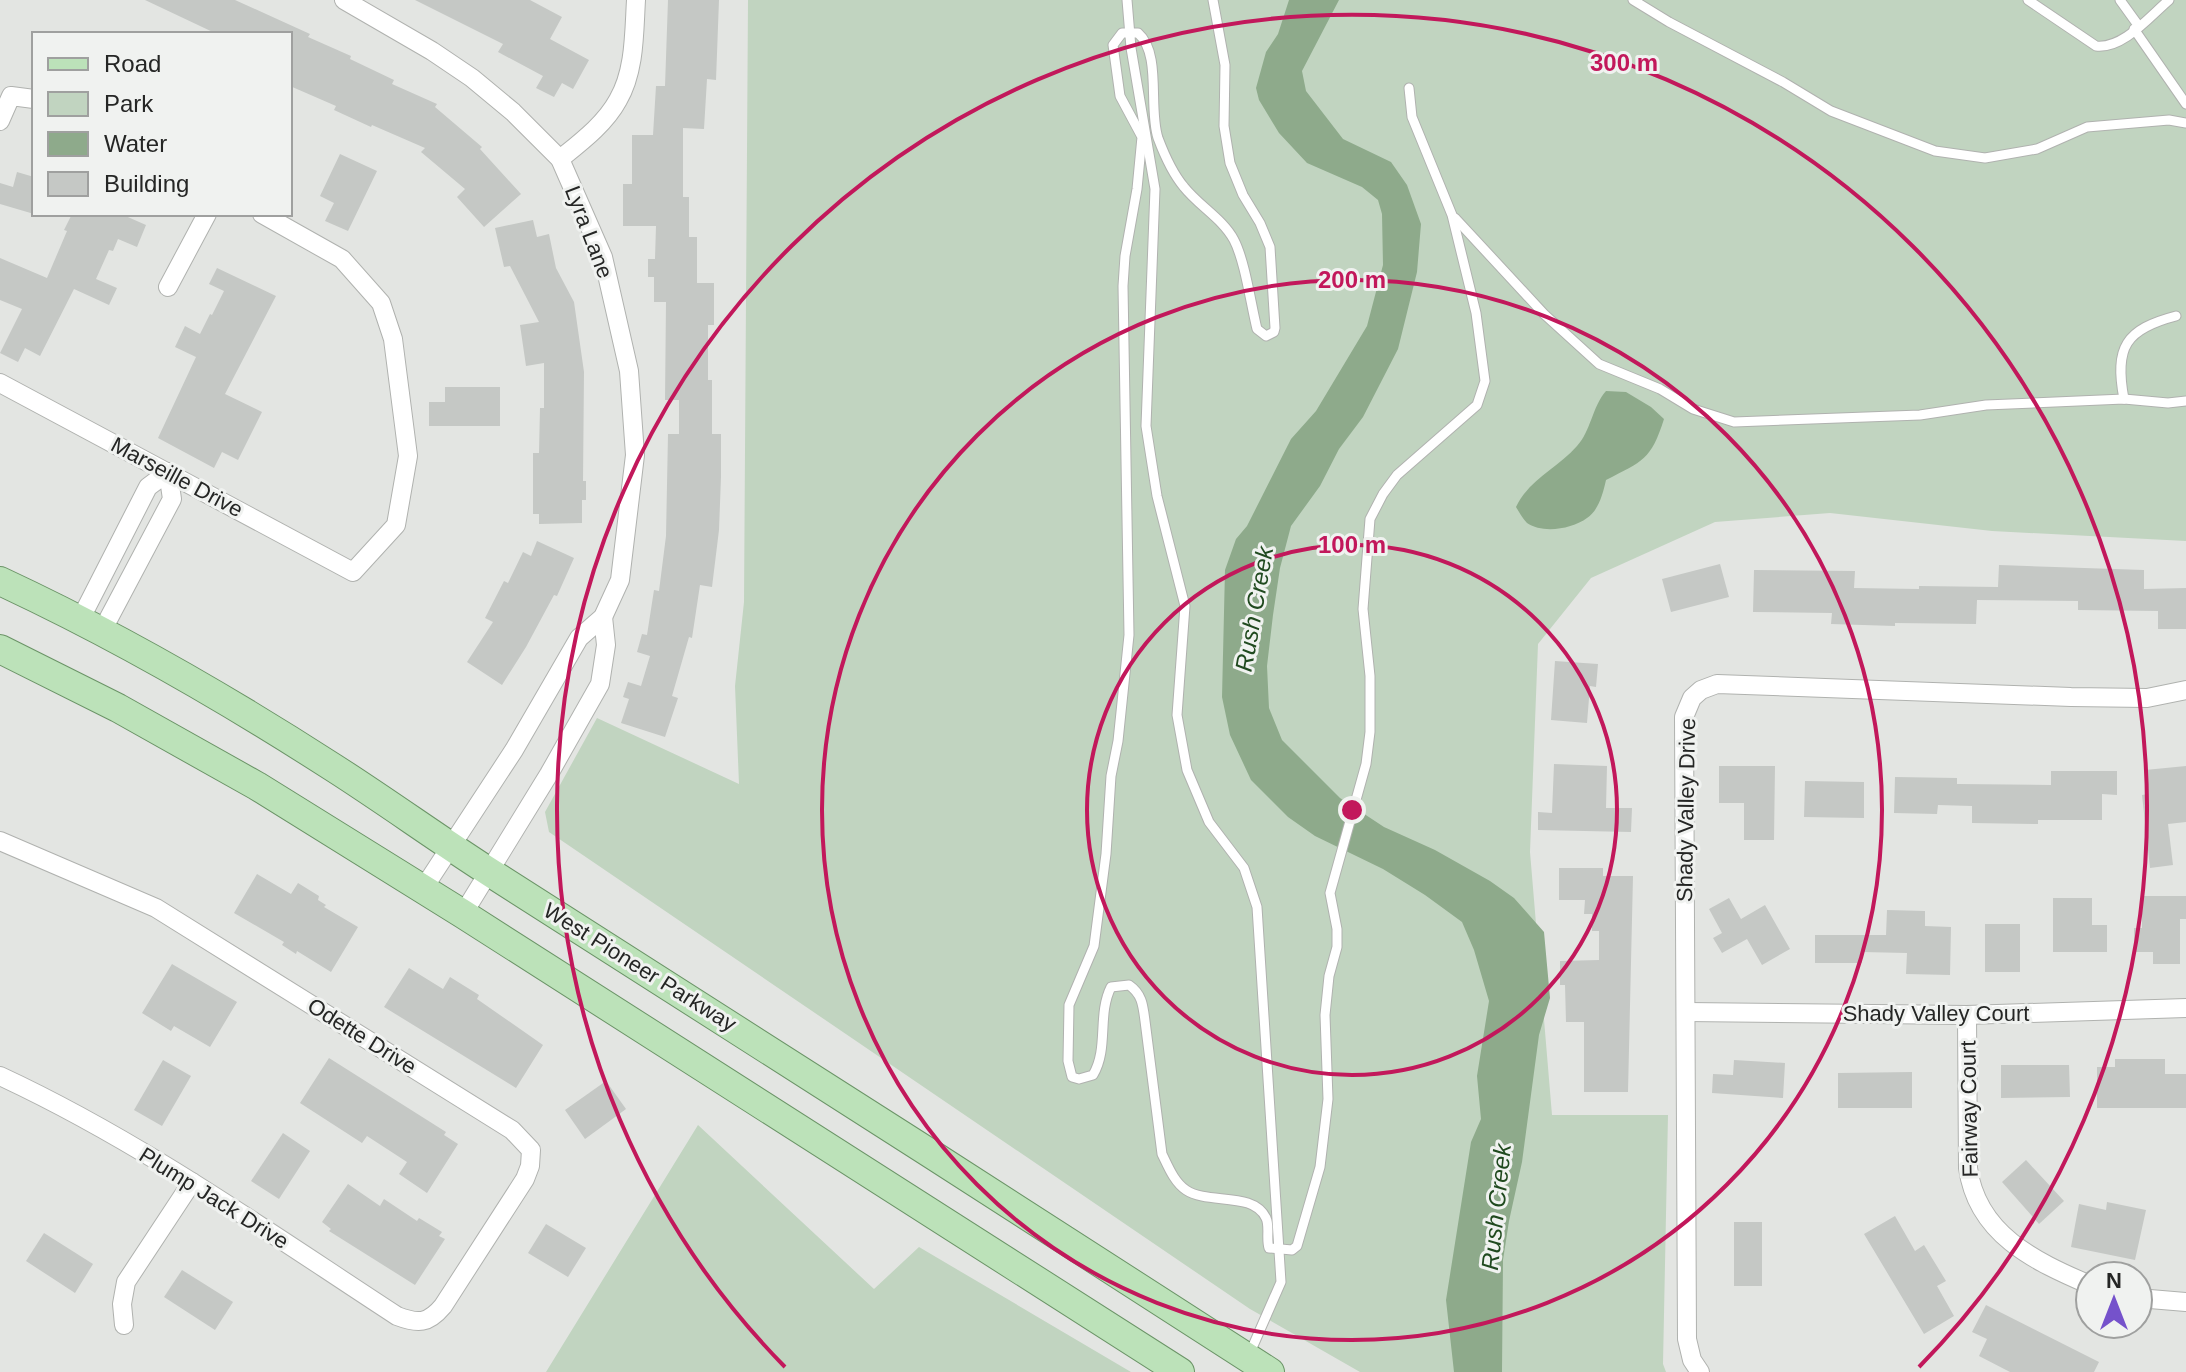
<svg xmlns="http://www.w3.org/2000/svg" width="2186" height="1372" viewBox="0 0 2186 1372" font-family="Helvetica,sans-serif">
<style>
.green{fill:#c1d4c0}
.water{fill:#8eaa8b}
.building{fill:#c5c8c5}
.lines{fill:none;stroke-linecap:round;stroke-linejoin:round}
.service-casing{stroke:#b0b2af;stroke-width:11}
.minor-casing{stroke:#b0b2af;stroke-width:20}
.primary-casing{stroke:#6b9467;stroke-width:30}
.service{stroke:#fff;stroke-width:9}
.minor{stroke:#fff;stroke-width:18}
.primary{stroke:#bce2b9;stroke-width:28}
.ring{fill:none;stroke:#c2185b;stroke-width:4}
.labels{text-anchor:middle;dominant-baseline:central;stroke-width:6;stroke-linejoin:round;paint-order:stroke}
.street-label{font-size:22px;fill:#252625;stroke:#f0f2f0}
.water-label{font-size:24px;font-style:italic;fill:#204a1f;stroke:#f0f2f0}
.centre{fill:#c2185b;stroke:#f0f2f0;stroke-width:4}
.ring-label{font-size:24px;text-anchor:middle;font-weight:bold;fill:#c2185b;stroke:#f0f2f0;stroke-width:6;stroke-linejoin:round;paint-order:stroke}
</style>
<rect width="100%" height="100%" fill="#e3e5e2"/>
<g class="green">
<polygon points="748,0 2186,0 2186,541 1992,531 1830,513 1715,522 1591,578 1538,644 1530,852 1552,1115 1668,1115 1663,1364 1666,1372 1360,1372 1250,1309 549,832 545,812 597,718 739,784 735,686 744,602"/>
<polygon points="698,1125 874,1289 919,1247 1131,1372 546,1372"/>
</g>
<g class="water">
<polygon points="1289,0 1339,0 1302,71 1306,91 1343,139 1391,162 1407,185 1421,224 1417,272 1398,349 1363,417 1339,449 1320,486 1291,526 1280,568 1273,615 1267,666 1269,708 1282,740 1340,798 1384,827 1435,850 1490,881 1514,898 1544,932 1550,998 1539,1035 1522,1162 1509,1221 1503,1260 1502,1372 1454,1372 1446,1300 1471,1142 1481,1119 1477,1076 1489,1001 1474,950 1462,922 1425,895 1383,869 1315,836 1288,817 1251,780 1230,735 1222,697 1225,570 1236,539 1247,526 1291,439 1316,411 1367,326 1383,265 1382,214 1378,200 1362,187 1307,163 1279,133 1259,100 1256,88 1266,52 1278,34"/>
<path d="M1606 391 1626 392 1651 407 1664 419C1651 460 1643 461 1606 480 1603 493 1599 510 1587 518 1572 529 1543 534 1527 523 1523 519 1519 512 1516 507 1529 479 1557 469 1577 446 1591 431 1592 407 1606 391Z"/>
</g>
<g class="building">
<polygon points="145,0 235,0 310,34 308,37 351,56 350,59 394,80 392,84 437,104 435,107 482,147 480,149 521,194 484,227 457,197 465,189 421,152 425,148 372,125 371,127 334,110 336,106 290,86 290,34 217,34"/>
<polygon points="415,0 530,0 562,17 550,39 589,60 573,89 562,83 554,97 536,88 543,76 498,52 503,44"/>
<polygon points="668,0 719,0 716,80 707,79 704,129 683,128 683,197 689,197 689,237 697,237 697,283 714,283 714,325 708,325 708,380 712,380 712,434 721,434 721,477 719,530 712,587 700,585 692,638 689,637 672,696 678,698 665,737 621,723 629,699 623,697 628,682 641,686 650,656 637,652 642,634 647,635 654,590 659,591 666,536 668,434 679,434 679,400 665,400 666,302 654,302 654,277 648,277 648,259 655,259 656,226 623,226 623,184 632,184 632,135 653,135 656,86 665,86"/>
<polygon points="340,154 377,171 348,231 325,221 334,203 320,196"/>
<polygon points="17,172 34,177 34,214 0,204 0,183 13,187"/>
<polygon points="72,214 121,214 146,225 137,247 118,239 113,251 109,250 96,279 117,288 109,305 74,289 40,356 25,348 18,362 0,353 22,309 0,300 0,258 47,278 67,231 64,230"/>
<polygon points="533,220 537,237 549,234 556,268 574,302 584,372 583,481 586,481 586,500 582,500 582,523 539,524 539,514 533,514 533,453 539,453 540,408 544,408 544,363 526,366 520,325 539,322 510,266 504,267 495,228"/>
<polygon points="217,268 276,296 225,394 262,412 238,460 222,452 214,468 158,438 196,357 175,347 185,326 200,334 210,314 212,315 224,291 209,284"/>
<polygon points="445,387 500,387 500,426 429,426 429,402 445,402"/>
<polygon points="537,541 574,558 557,596 554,595 526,647 502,685 467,662 493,622 485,618 504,581 508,583 523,552 531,556"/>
<polygon points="1720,564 1729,597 1671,612 1662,579"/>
<polygon points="1999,565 2144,570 2144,589 2186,588 2186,629 2158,629 2158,611 2078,610 2078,601 1977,600 1976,624 1895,623 1895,626 1831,624 1832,613 1753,612 1754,570 1855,571 1854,588 1919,589 1919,586 1998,587"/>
<polygon points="1555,661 1598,664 1596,687 1590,686 1587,723 1551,720"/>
<polygon points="1554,764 1607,766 1606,808 1632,808 1631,832 1538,830 1538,812 1552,813"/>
<polygon points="1719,766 1775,766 1774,840 1744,840 1744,803 1719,803"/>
<polygon points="2186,766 2186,822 2168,824 2173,865 2150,868 2142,795 2148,794 2145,770"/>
<polygon points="2051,771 2117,771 2117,795 2102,794 2102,820 2038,820 2038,824 1972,823 1972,806 1938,805 1937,814 1894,813 1895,777 1957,778 1957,784 2051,785"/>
<polygon points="1805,781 1864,782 1864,818 1804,817"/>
<polygon points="1559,868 1603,868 1603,876 1633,876 1628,1092 1584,1092 1584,1022 1566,1022 1565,985 1560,985 1560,961 1599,960 1599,931 1592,931 1592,914 1584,914 1585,900 1559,900"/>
<polygon points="257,874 291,894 298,883 319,896 318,900 326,905 324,907 358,927 331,972 297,951 296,954 282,945 284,942 234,913"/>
<polygon points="2142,896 2186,896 2186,919 2180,919 2180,964 2153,964 2153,952 2134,952 2134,928 2142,928"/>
<polygon points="1729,898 1741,919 1765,905 1790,949 1762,965 1747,939 1722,953 1713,938 1722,933 1709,909"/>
<polygon points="2053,898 2092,898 2092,925 2107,925 2107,952 2053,952"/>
<polygon points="1887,910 1925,911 1925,926 1951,927 1950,975 1906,974 1907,953 1862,952 1862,963 1815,963 1815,935 1886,935"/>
<rect x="1985" y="924" width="35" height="48"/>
<polygon points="172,964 237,1002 210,1047 174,1026 171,1031 142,1013"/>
<polygon points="409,968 443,989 450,977 479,995 477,999 543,1045 516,1088 384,1007"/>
<polygon points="329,1058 446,1132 444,1135 458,1144 427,1193 399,1174 407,1162 367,1136 362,1143 300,1103"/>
<polygon points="2115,1059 2165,1059 2165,1074 2186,1074 2186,1108 2097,1108 2097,1067 2115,1067"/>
<polygon points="163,1060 191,1076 162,1126 134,1110"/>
<polygon points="1734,1060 1785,1063 1783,1098 1712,1093 1713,1074 1733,1075"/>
<polygon points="2001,1065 2069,1065 2070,1097 2001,1098"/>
<polygon points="1912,1072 1912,1108 1838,1108 1838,1073"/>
<polygon points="606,1081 626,1109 585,1139 565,1110"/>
<polygon points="283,1133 310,1151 279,1199 251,1181"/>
<polygon points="2026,1160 2064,1201 2039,1224 2002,1182"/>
<polygon points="348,1184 380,1206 384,1199 417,1221 419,1218 442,1232 439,1236 445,1239 415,1285 329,1231 331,1229 322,1222"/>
<polygon points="2107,1202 2146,1210 2135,1260 2071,1247 2079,1204 2106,1210"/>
<polygon points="1895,1216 1915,1251 1924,1245 1946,1281 1937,1286 1954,1316 1924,1334 1864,1234"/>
<rect x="1734" y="1222" width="28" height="64"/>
<polygon points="546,1224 586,1248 568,1277 528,1253"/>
<polygon points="44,1233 93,1264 75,1293 26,1261"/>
<polygon points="182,1270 233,1302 215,1330 164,1297"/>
<polygon points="1986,1305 2099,1362 2094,1372 2010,1372 1979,1356 1987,1339 1972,1332"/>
</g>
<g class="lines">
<g class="service-casing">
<g id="service">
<polyline points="1127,0 1131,48 1155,189 1146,426 1157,496 1185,606 1177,715 1187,770 1209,822 1244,868 1257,907 1281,1282 1249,1355"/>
<path d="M1213 0 1225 65 1224 126 1230 163 1243 195 1260 223 1270 247 1275 328 1274 332 1266 336 1257 329C1251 305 1245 261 1234 240 1223 219 1199 206 1184 187 1173 174 1164 154 1158 138 1148 108 1162 54 1138 33H1122L1113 45 1120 96 1142 137 1137 189 1125 256 1123 286 1129 635 1118 741 1111 776 1106 854 1094 946 1069 1005 1068 1061 1072 1077 1079 1079 1093 1075C1109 1048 1097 1015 1111 987L1129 985C1142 994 1143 1005 1145 1021L1162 1154C1168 1166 1174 1182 1186 1190 1208 1205 1253 1191 1266 1218 1270 1226 1266 1239 1269 1248L1292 1250 1297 1246 1320 1167 1328 1099 1325 1015 1329 976 1337 947V929L1330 893 1366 764 1370 732V676L1363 609 1370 519 1383 494 1397 475 1477 405 1485 381 1476 313 1452 215 1412 117 1409 88"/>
<polyline points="1633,0 1669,22 1783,82 1831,111 1935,151 1985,158 2037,149 2087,127 2169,120 2186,123"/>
<path d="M2028 0 2096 46C2123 49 2149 17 2169 0"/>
<polyline points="2120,0 2138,25"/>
<polyline points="2134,29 2186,104"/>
<polyline points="1455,218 1544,314 1599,364 1660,389 1693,409 1734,422 1920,415 1986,405 2124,399 2168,403 2186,401"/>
<path d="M2124 399C2114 347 2126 329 2176 316"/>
</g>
</g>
<g class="minor-casing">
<g id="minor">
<polyline points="344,0 432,51 472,78 513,112 560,159 603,257 629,371 635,455 620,580 603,617 579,638 514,750 423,889"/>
<polyline points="0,121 11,96 34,99"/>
<path d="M560 159C581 142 605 124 618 100 635 71 634 33 636 0"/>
<polyline points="168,287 207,214"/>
<polyline points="0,383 353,572 396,525 408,456 393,339 381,303 342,259 262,214"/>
<polyline points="80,620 148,487 168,472 172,499 102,631"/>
<path d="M0 841 156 908 512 1130 531 1150 530 1166 525 1179 443 1306C428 1324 418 1324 397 1316 268 1232 140 1141 0 1076"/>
<polyline points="463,914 549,774 600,684 606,645 603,617"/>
<polyline points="1686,1012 1967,1015 2186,1008"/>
<path d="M1967 1015 1968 1168C1977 1234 2034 1261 2090 1285"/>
<polyline points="2138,1298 2186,1302"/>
<polyline points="124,1325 122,1304 126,1282 192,1182"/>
<polyline points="1700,1372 1692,1360 1687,1339 1684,717 1692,698 1701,690 1717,684 2071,697 2147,698 2186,690"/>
</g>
</g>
<g class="primary-casing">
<g id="primary">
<path d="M0 581C116 635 227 699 334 768 387 802 438 839 491 873 751 1038 1011 1205 1270 1372"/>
<polyline points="0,649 118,708 257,786 463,914 1180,1372"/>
</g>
</g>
<use href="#service" class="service"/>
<use href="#minor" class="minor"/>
<use href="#primary" class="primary"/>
</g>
<g class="ring">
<circle cx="1352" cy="810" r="265"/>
<circle cx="1352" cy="810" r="530"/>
<path d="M785 1367A795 795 0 1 1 1919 1367"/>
</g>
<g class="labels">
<g class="street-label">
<text transform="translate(589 232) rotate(69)">Lyra Lane</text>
<text transform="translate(177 477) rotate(28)">Marseille Drive</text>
<text transform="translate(1686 810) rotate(-89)">Shady Valley Drive</text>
<text transform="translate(640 967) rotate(32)">West Pioneer Parkway</text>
<text x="1936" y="1013">Shady Valley Court</text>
<text transform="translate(362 1036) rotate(32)">Odette Drive</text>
<text transform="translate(1969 1109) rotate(-91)">Fairway Court</text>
<text transform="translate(214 1198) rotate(32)">Plump Jack Drive</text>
</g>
<g class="water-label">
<text transform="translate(1254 609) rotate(-80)">Rush Creek</text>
<text transform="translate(1496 1207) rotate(-84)">Rush Creek</text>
</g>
</g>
<circle cx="1352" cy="810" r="12" class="centre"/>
<g class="ring-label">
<text x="1624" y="71">300 m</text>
<text x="1352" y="288">200 m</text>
<text x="1352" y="553">100 m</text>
</g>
<rect x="32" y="32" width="260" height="184" fill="#f0f2f0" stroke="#9fa09f" stroke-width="2"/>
<rect x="48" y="58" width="40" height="12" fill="#bce2b9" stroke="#9fa09f" stroke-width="2"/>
<text x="104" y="72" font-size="24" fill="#252625">Road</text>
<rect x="48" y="92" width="40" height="24" fill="#c1d4c0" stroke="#9fa09f" stroke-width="2"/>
<text x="104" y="112" font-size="24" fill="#252625">Park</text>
<rect x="48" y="132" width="40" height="24" fill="#8eaa8b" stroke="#9fa09f" stroke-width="2"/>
<text x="104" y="152" font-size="24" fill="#252625">Water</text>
<rect x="48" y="172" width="40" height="24" fill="#c5c8c5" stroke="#9fa09f" stroke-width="2"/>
<text x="104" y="192" font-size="24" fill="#252625">Building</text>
<g transform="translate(2114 1300)"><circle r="38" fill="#f0f2f0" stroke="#9fa09f" stroke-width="2"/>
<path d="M0-6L14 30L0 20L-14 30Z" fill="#7552cb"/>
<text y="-12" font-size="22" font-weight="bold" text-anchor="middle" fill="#252625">N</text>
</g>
</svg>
